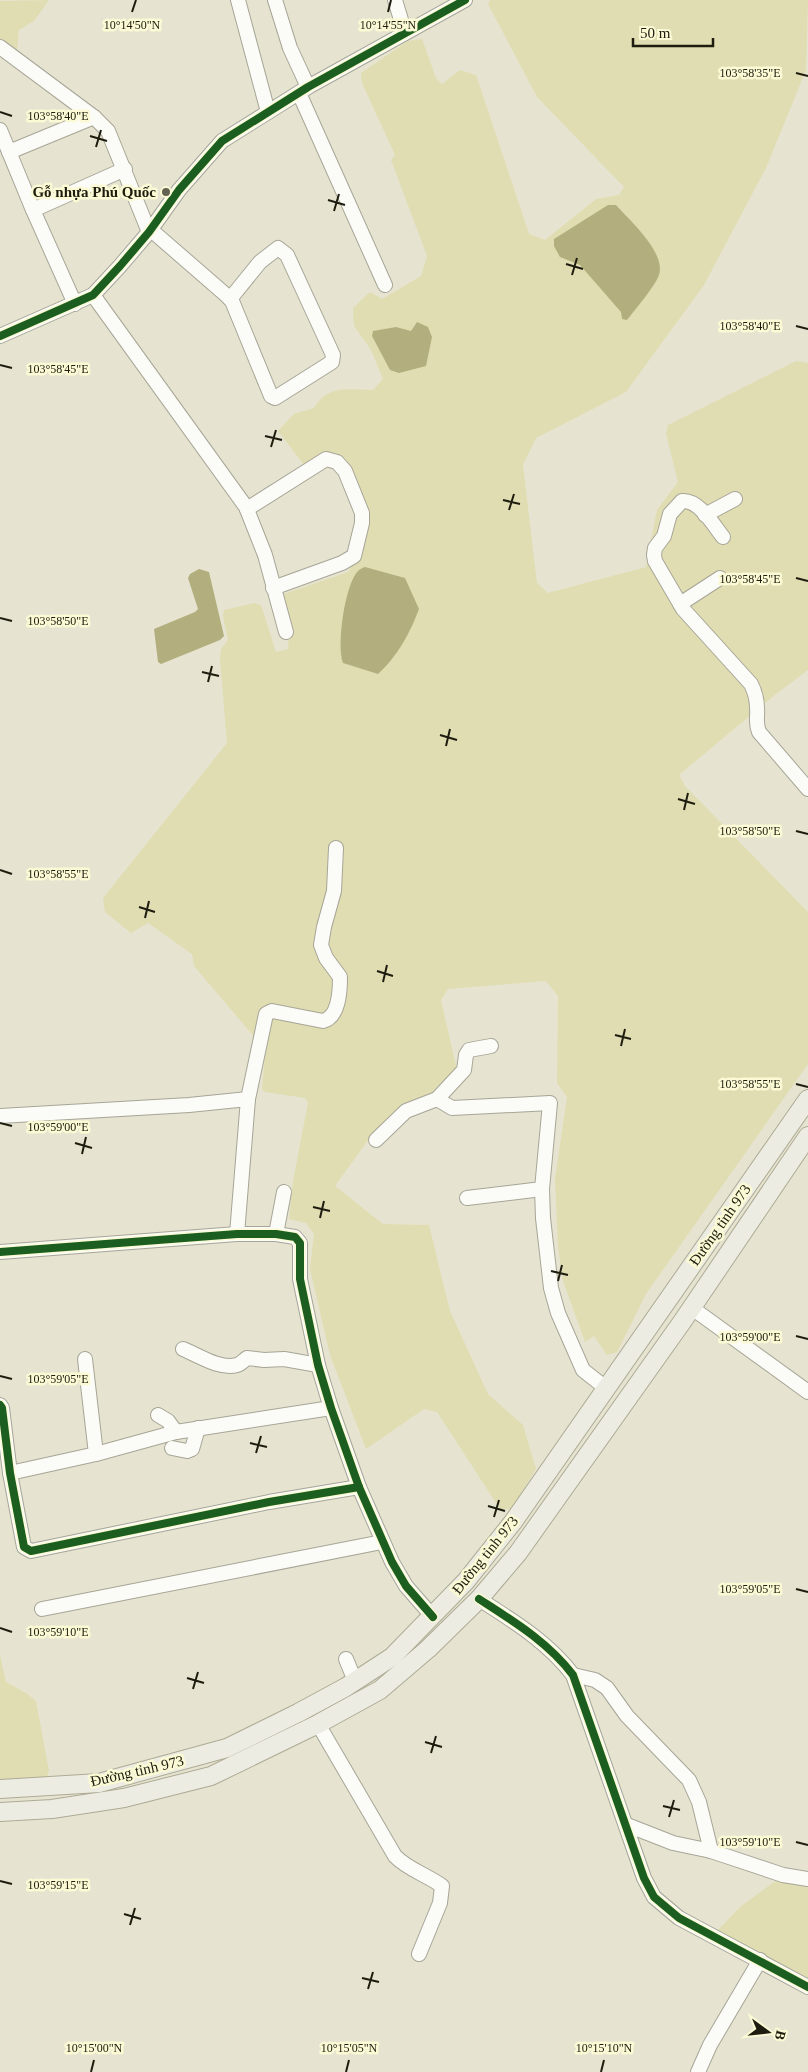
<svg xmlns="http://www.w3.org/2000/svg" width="808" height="2072" viewBox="0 0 808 2072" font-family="'Times New Roman',serif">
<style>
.green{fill:#e0ddb2}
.water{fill:#b2ae7d}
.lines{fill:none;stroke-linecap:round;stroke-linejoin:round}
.minor-casing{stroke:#a7a596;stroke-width:16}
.major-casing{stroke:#adab95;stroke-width:20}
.minor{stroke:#fbfbf8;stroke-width:14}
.major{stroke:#ecece2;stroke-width:18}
.cycleway-casing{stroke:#fbfad5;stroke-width:11}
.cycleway{stroke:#1b5e20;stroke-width:8}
.ticks{fill:none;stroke:#1d1c0f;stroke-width:2}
.poi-dot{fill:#636253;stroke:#fbfad5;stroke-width:2}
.labels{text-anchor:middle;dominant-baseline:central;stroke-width:5;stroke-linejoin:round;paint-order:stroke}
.poi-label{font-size:15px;font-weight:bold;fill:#1d1c0f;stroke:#fbfad5;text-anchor:end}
.street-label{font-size:15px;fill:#1d1c0f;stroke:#fbfad5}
.ticks-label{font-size:12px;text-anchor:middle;fill:#1d1c0f;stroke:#fbfad5;stroke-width:5;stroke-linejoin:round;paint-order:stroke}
</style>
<rect width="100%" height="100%" fill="#e6e4d0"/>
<g class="green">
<polygon points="49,0 34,21 19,30 17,50 12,51 0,43 0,1"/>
<path d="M490 0H808L806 70 766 168 704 285 626 392 536 438 523 465 537 583 548 593 646 567 657 510 678 482 666 434 668 425 796 361 808 363V670L776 694 679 775 685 786 808 912V1064L646 1294 617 1352 607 1355 594 1336 585 1342 563 1281 558 1247 555 1179 567 1097 557 1083 558 996 546 981 448 989 441 1000 456 1066 454 1079 420 1103 404 1107 374 1132 335 1186 383 1224 429 1225 450 1311 488 1394 523 1425 536 1469 511 1509H500L437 1412 424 1409 366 1449 330 1355 310 1269 314 1234 306 1223 289 1219 293 1181 308 1103 305 1098 265 1092 262 1089 266 1043 256 1039 194 966 192 954 148 923 131 933 105 912 103 898 227 743 220 659 221 649 228 640 223 616 224 610 254 603 261 605 276 652 288 649 289 632 281 595 348 572 358 555 365 523 343 462 304 465 278 431 294 414 314 408C328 384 349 390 373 390L383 379 371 350 354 326 353 308 370 292 382 299 421 276 427 256 391 160 395 155 362 83 361 73 408 41 422 39 436 78 442 84 460 70 476 75 529 234 545 240 596 199 619 195 624 187 537 97 488 4Z"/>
<polygon points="0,1655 6,1682 26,1693 36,1701 49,1771 45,1781 0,1781"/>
<polygon points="808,1871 808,1984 723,1936 718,1930 740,1907 774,1882"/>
</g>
<g class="water">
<path d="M608 205H616C630 221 666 252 659 275 655 286 635 310 627 320L622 319 621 312 580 265 560 257 554 246V239Z"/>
<polygon points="417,322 428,327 432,337 426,366 399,373 390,370 372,336 373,331 396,327 411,331"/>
<path d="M365 567 405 578 419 609C410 633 397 657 378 674L343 663C336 646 345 584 358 571 360 569 362 568 365 567Z"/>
<polygon points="199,569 209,572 224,636 220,640 161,664 158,662 154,629 195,612 198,609 188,578 190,574"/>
</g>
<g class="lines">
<g class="minor-casing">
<g id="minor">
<polyline points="238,0 268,112"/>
<polyline points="275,0 290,48 308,87"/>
<polyline points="395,0 405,33"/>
<polyline points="0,47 94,117 108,131 149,232"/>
<polyline points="299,93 385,285"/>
<polyline points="0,130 33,210 75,304"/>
<polyline points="9,152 94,117"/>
<polyline points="33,210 125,169"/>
<polyline points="150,229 226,295 232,301 271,396 275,398 332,362 333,355 287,255 278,248 260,262 230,299"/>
<polyline points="93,295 246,507 265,555 286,632"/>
<polyline points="0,336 93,295 120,266 149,232 179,190 222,141 308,87 465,0"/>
<polyline points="247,509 326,459 337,462 345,471 362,513 362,523 354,556 342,563 273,588"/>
<polyline points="705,515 735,499"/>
<path d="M723 537C714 526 699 499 682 501L670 514 664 536 655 548 654 555 655 561 683 609 751 684C755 692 757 699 757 708 758 717 755 722 759 732L808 789"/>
<polyline points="680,604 720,578"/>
<path d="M248 1099 266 1014 272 1011 323 1021C339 1017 340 991 340 977L326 958 321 945 324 927 334 891 336 848"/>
<polyline points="437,1099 452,1108 550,1103 542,1189 543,1218 551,1288 558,1313 583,1370 607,1389"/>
<polyline points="0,1116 189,1105 248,1099 237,1234"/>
<polyline points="376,1140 406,1111 437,1099 464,1070 466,1055 469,1050 491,1046"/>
<polyline points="467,1198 542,1189"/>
<polyline points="276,1234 284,1192"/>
<polyline points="0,1252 237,1234 276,1234 295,1237 300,1243 300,1279 318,1365 331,1408 359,1487 392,1562 406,1586 433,1617"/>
<polyline points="692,1308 808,1392"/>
<path d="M183 1349C198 1355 220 1370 237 1365 241 1364 244 1360 247 1358L264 1360 284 1359 318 1365"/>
<polyline points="85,1359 96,1454"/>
<polyline points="0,1405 2,1408 10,1473 24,1547 31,1551 269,1502 359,1487"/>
<polyline points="158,1415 168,1421 176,1432"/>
<polyline points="172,1448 187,1451 192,1449 198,1428"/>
<polyline points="10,1473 96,1454 176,1432 331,1408"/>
<path d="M479 1599C513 1621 548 1642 573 1675L644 1878 654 1897 679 1918 808 1987"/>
<polyline points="42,1609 382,1542"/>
<polyline points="346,1659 355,1681"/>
<polyline points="573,1675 595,1680 607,1688 627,1716 689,1780 699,1802 711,1851"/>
<path d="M318 1724 395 1856C407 1869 427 1875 442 1886L440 1903 419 1954"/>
<polyline points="627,1825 673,1843 711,1851 783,1875 808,1879"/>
<polyline points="698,2072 710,2045 760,1960"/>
</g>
</g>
<g class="major-casing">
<g id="major">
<polyline points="0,1789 99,1783 227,1748 298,1713 346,1687 392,1657 466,1581 513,1522 808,1099"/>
<polyline points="0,1812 52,1809 124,1798 211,1776 318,1724 380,1690 428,1649 479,1599 518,1553 682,1322 808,1136"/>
</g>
</g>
<use href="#minor" class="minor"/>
<use href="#major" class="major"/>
<g class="cycleway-casing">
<g id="cycleway">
<polyline points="0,336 93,295 120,266 149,232 179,190 222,141 308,87 465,0"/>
<polyline points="0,1252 237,1234 276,1234 295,1237 300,1243 300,1279 318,1365 331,1408 359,1487 392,1562 406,1586 433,1617"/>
<polyline points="0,1405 2,1408 10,1473 24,1547 31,1551 269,1502 359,1487"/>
<path d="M479 1599C513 1621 548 1642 573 1675L644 1878 654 1897 679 1918 808 1987"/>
</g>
</g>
<use href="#cycleway" class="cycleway"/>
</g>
<path class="ticks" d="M132 12 136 0M388 12 391 0M796 73 808 76M0 112 12 116M90 136 107 141M96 147 101 130M328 200 345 205M334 211 339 194M566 264 583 269M572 275 577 258M796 326 808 329M0 365 12 368M265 436 282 440M271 447 276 430M503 500 520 504M509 510 514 494M796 578 808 581M0 618 12 621M202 672 219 676M208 682 212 666M440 735 457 740M446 746 450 729M678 799 695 804M684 810 688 793M796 831 808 834M0 870 12 874M139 907 155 912M145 918 149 901M377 971 393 976M383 982 387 965M615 1035 631 1039M621 1046 625 1029M796 1084 808 1087M0 1123 12 1126M75 1143 92 1148M82 1154 86 1137M313 1207 330 1211M320 1218 324 1201M551 1271 568 1275M558 1281 562 1265M796 1336 808 1339M0 1376 12 1379M250 1443 267 1447M256 1453 261 1436M488 1506 505 1511M494 1517 499 1500M796 1589 808 1592M0 1628 12 1632M187 1678 204 1683M193 1689 198 1672M425 1742 442 1747M431 1753 436 1736M663 1806 680 1810M669 1817 674 1800M796 1842 808 1845M0 1881 12 1884M124 1914 141 1919M130 1925 135 1908M362 1978 379 1982M368 1989 373 1972M91 2072 94 2060M346 2072 349 2060M601 2072 604 2060"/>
<circle class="poi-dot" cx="166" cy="192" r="5"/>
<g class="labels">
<g class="poi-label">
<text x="156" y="192">Gỗ nhựa Phú Quốc</text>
</g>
<g class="street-label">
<text transform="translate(720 1225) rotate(-55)">Đường tỉnh 973</text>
<text transform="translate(485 1555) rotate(-51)">Đường tỉnh 973</text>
<text transform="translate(137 1771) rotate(-13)">Đường tỉnh 973</text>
</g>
</g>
<g class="ticks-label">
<text x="132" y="29">10°14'50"N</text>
<text x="388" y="29">10°14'55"N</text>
<text x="750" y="77">103°58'35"E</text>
<text x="58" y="120">103°58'40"E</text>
<text x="750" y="330">103°58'40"E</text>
<text x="58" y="373">103°58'45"E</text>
<text x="750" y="583">103°58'45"E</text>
<text x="58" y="625">103°58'50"E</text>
<text x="750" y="835">103°58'50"E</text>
<text x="58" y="878">103°58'55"E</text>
<text x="750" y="1088">103°58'55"E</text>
<text x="58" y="1131">103°59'00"E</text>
<text x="750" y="1341">103°59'00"E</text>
<text x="58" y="1383">103°59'05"E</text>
<text x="750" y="1593">103°59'05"E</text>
<text x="58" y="1636">103°59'10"E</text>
<text x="750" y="1846">103°59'10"E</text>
<text x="58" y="1889">103°59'15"E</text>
<text x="94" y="2052">10°15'00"N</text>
<text x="349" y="2052">10°15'05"N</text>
<text x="604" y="2052">10°15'10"N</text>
</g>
<g transform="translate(768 2032) rotate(105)" stroke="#fbfad5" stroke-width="4" paint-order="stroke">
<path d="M0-4L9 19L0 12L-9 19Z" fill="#1d1c0f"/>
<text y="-8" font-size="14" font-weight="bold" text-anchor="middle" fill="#1d1c0f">B</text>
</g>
<path d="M633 38v8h80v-8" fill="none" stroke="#1d1c0f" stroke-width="2.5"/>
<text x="640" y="38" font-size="15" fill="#1d1c0f" stroke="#fbfad5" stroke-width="4" paint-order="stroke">50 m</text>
</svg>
